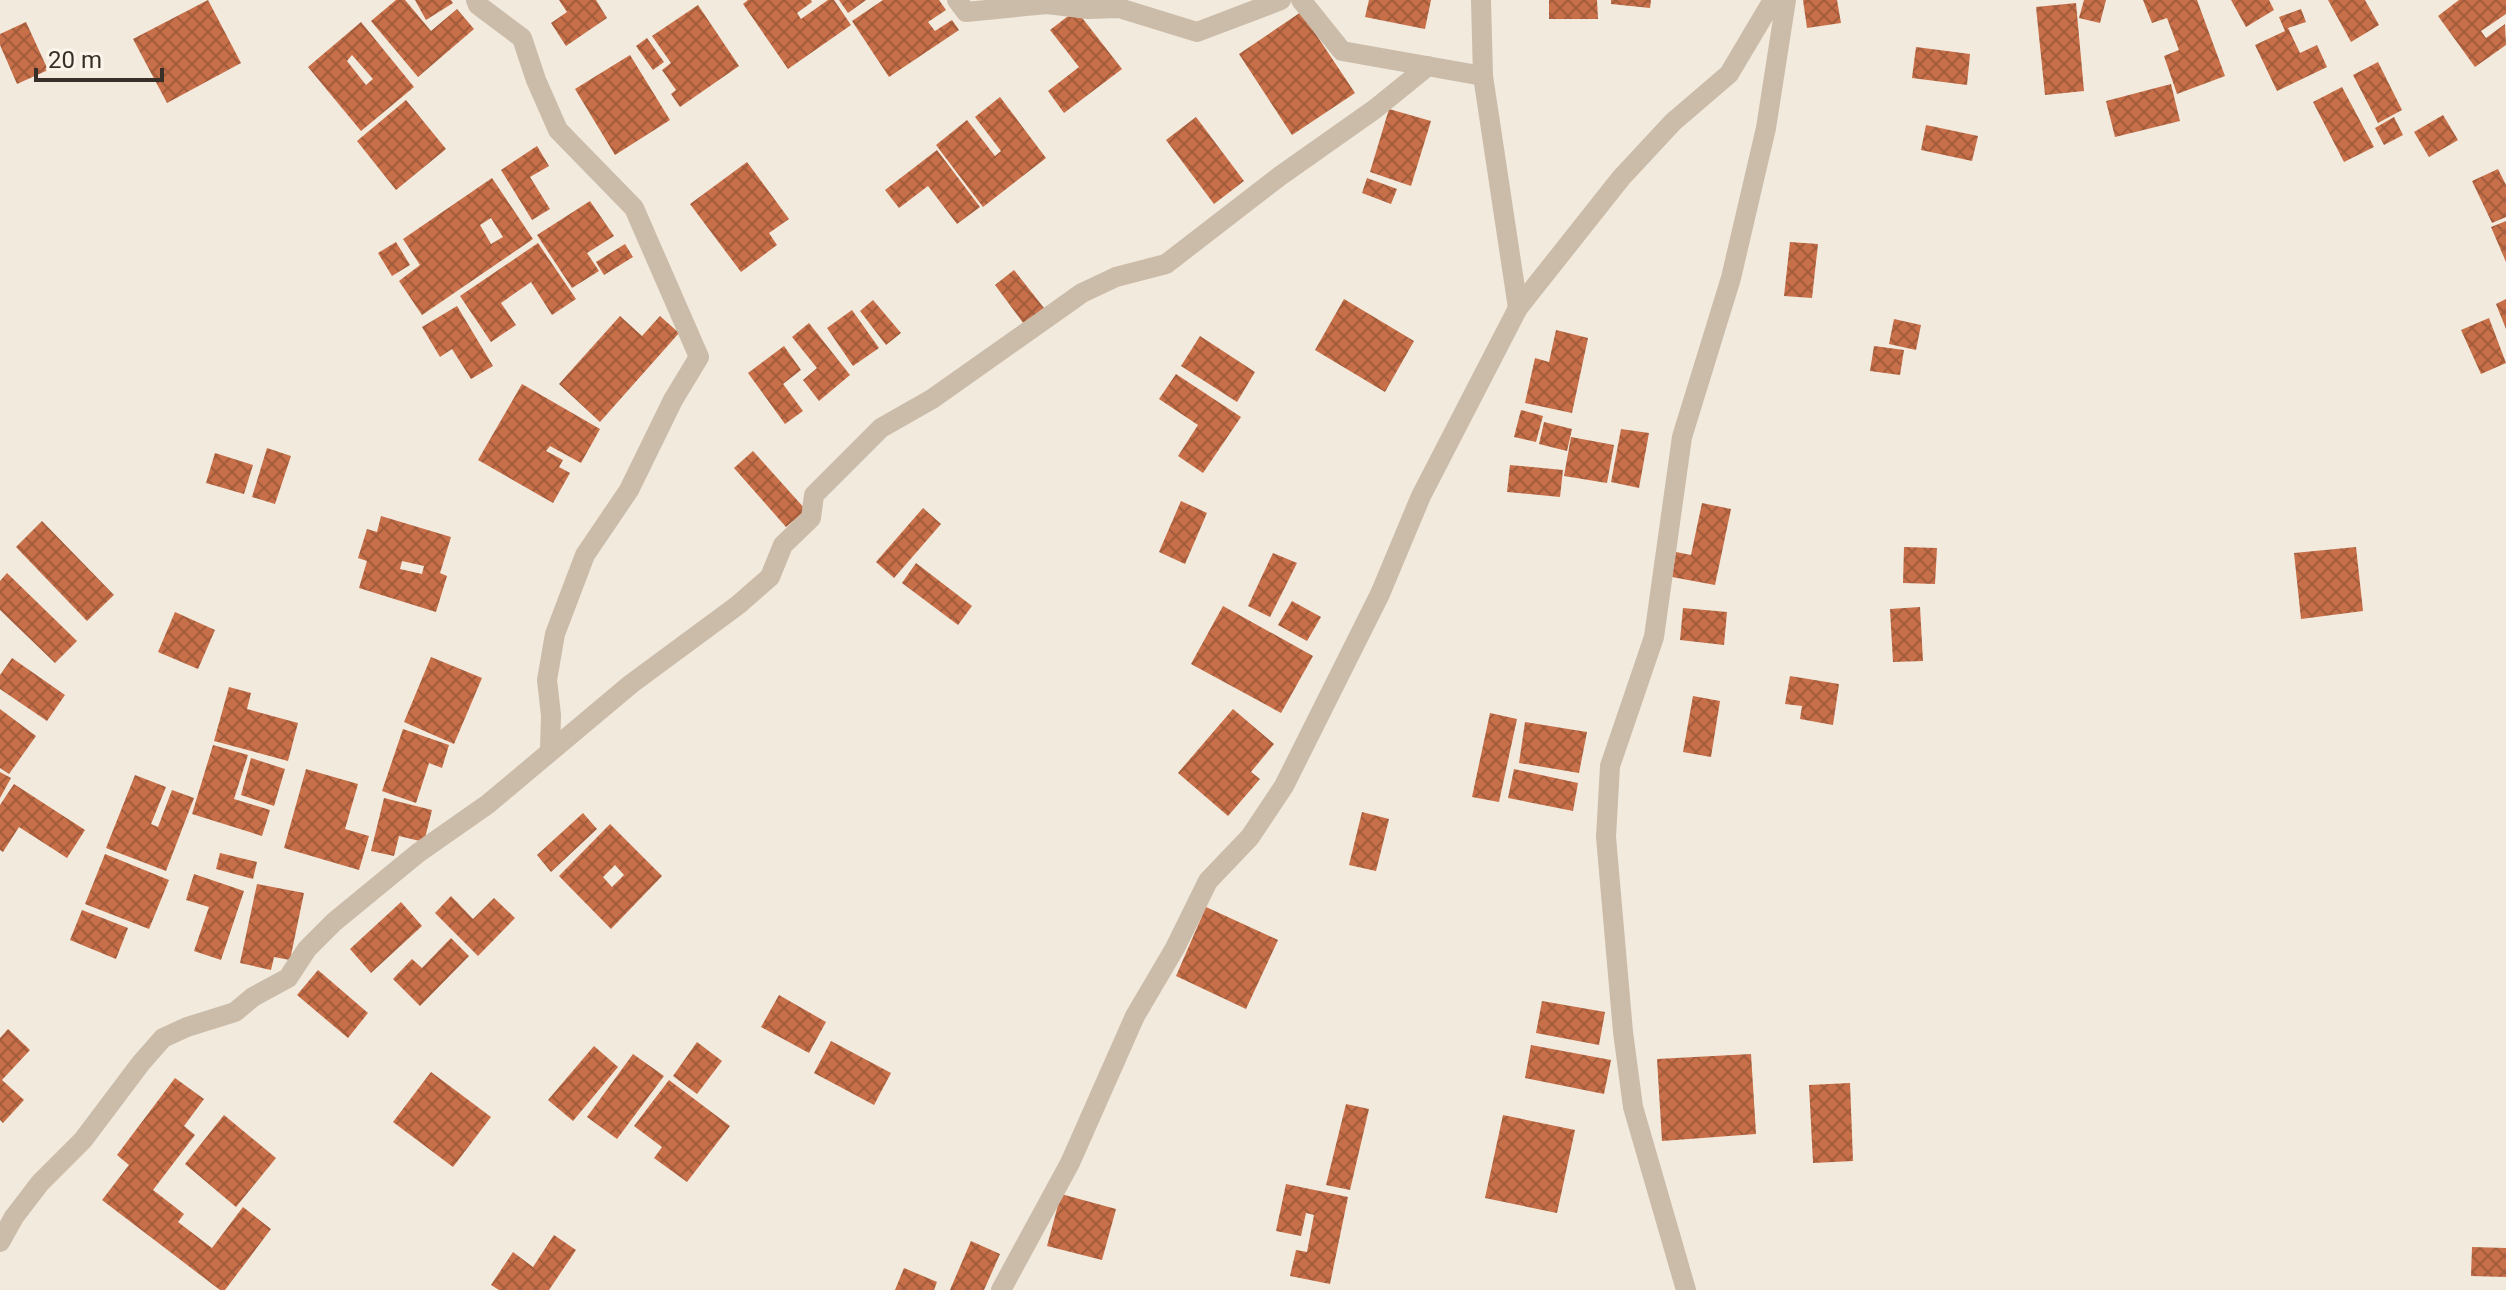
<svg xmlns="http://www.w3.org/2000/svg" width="2506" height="1290" viewBox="0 0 2506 1290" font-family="Roboto,sans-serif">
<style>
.building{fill:url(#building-cross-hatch);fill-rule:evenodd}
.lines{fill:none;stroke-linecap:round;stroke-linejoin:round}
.street{stroke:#cbbba9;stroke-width:20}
</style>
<defs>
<pattern id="building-cross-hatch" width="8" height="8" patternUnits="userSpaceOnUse" patternTransform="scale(2)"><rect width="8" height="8" fill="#c66f48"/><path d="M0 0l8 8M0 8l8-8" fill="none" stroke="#a25c3c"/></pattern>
</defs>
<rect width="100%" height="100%" fill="#f2eadd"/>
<g class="building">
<polygon points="208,0 241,63 167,103 133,39"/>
<polygon points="396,0 405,0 431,31 457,9 474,29 418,77 371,21"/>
<polygon points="415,0 451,0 453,3 426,20"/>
<polygon points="559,0 596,0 607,18 566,46 551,23 567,12"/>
<polygon points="748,0 811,0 812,2 797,13 801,19 828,0 834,0 851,25 788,69 743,4"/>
<polygon points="839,0 866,0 848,13"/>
<polygon points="883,0 939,0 946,10 928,22 935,31 952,20 959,30 889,77 852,21"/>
<polygon points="1369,0 1431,0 1425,29 1365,17"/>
<polygon points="1549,0 1597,0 1598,19 1549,19"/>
<polygon points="1611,0 1651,0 1650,8 1611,4"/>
<polygon points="1803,0 1837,0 1841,23 1807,28"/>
<polygon points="2084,0 2106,0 2100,23 2079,18"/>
<polygon points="2143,0 2197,0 2225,76 2177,94 2164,56 2179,50 2167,18 2152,23"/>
<polygon points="2231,0 2269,0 2274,10 2246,27"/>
<polygon points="2328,0 2365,0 2379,25 2351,42"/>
<polygon points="2459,0 2506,0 2506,14 2481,31 2486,38 2505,24 2506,45 2475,67 2438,16"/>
<polygon points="2076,3 2084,91 2045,95 2036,7"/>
<polygon points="698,5 739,66 680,107 671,94 676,90 662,70 671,63 652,36"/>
<polygon points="2301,9 2306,22 2288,28 2300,53 2317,45 2327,67 2277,91 2255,45 2285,31 2279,17"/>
<polygon points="1076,10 1122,69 1064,113 1048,91 1079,67 1050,30"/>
<polygon points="1301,12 1355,93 1292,135 1239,54"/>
<polygon points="26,22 48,70 17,84 0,45 0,34"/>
<path d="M361 22 414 87 361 131 308 67ZM352 55 373 79 366 85 347 61Z"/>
<polygon points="647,38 664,62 653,70 636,46"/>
<polygon points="1916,47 1970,54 1967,85 1912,78"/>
<polygon points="630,55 670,120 615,155 575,89"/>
<polygon points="2378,62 2402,110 2378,123 2353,75"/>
<polygon points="2171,84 2180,121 2115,137 2106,101"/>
<polygon points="2342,87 2374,147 2344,162 2313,102"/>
<polygon points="1000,97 1046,158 983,207 936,145 967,120 995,156 1001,151 975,117"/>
<polygon points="406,100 446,149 396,190 357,141"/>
<polygon points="1389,109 1431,121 1411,186 1370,172"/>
<polygon points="2443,115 2458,140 2429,157 2414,132"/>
<polygon points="1196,117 1244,181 1214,204 1166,140"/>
<polygon points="2394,117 2403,135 2384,145 2375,128"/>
<polygon points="1926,125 1978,136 1972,161 1921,150"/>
<polygon points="537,146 549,166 530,177 550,209 532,220 501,170"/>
<polygon points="937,150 980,207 957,224 928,186 899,208 885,190"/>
<polygon points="747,162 789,219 769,233 777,245 741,272 690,204"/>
<polygon points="2498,169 2506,185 2506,217 2492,223 2472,181"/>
<path d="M492 178 533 239 422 315 399 281 420 265 403 239ZM491 218 503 237 491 244 480 225Z"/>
<polygon points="1367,178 1397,189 1391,204 1362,193"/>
<polygon points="590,201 614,236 587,253 599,271 572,288 537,235"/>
<polygon points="2506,221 2506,262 2491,227"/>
<polygon points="396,242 410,265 392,276 378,253"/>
<polygon points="1790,242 1818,244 1812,298 1784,296"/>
<polygon points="538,243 576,299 552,315 531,282 501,303 516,325 491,342 460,296"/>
<polygon points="625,244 633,257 604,275 596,262"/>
<polygon points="1014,270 1044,308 1024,324 995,285"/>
<polygon points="1344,299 1414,341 1385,392 1315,350"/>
<polygon points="2506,299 2506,329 2496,304"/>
<polygon points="873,300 901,333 886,345 860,311"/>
<polygon points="457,306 493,366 471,379 452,349 440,357 422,327"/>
<polygon points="852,310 879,348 853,366 827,328"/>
<polygon points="620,316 642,336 660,316 679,333 600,422 559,384"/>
<polygon points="2489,318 2506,363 2481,374 2461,330"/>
<polygon points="1894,319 1921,325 1916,350 1889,344"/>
<polygon points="809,323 850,375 819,401 803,380 817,368 792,337"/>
<polygon points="1556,330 1588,338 1572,413 1525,403 1535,358 1549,362"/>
<polygon points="1200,336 1255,372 1237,402 1181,366"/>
<polygon points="784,346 801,370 783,384 803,411 785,424 748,373"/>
<polygon points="1874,346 1904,350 1900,375 1870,371"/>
<polygon points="1176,374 1241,417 1203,473 1178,456 1198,425 1159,399"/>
<polygon points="522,384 600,429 581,463 550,446 546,451 563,460 559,467 570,473 553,503 478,460"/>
<polygon points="1521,410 1543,416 1536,442 1514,437"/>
<polygon points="1544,422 1572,429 1567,451 1539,444"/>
<polygon points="1621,429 1649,433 1639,488 1611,482"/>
<polygon points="1571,437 1614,445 1607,483 1564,476"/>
<polygon points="267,448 291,456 275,504 252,497"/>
<polygon points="753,451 806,510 786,527 734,468"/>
<polygon points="215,453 253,465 244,494 206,483"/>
<polygon points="1510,465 1563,470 1560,497 1507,492"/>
<polygon points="1181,501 1207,513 1185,564 1159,552"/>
<polygon points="1702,503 1731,509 1715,585 1672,577 1676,552 1691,555"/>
<polygon points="923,508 941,524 894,578 876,562"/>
<path d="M381 516 451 537 440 573 447 576 436 612 359 588 367 561 358 558 367 529 377 532ZM402 561 424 566 422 574 400 569Z"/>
<polygon points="42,521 114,595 87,621 16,547"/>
<polygon points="1904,547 1937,548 1935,584 1903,583"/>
<polygon points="2356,547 2363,611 2301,619 2294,553"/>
<polygon points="1273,553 1297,563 1270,617 1248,606"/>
<polygon points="916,563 972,606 958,625 902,583"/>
<polygon points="7,573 77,641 55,663 0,610 0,581"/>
<polygon points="1292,601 1321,617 1307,641 1278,625"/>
<polygon points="1223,606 1313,656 1281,713 1191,664"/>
<polygon points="1920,607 1923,661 1893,662 1890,609"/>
<polygon points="1683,608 1727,612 1724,645 1680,640"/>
<polygon points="175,612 215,630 198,669 158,652"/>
<polygon points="431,657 482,678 454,744 404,722"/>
<polygon points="12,658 65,695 47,721 0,689 0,675"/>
<polygon points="1790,676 1839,684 1833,725 1800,719 1802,706 1785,704"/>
<polygon points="229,687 251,693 247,709 298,723 288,761 214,741"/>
<polygon points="1693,696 1720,701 1711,757 1683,752"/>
<polygon points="0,709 36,736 9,774 0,768"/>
<polygon points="1233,709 1274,744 1251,772 1260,779 1228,816 1178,773"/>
<polygon points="1490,713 1517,719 1499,802 1472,797"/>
<polygon points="1525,722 1587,732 1579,773 1519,763"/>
<polygon points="403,729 449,745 442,768 429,763 416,803 382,791"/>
<polygon points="213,745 248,755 234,799 270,810 262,836 192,814"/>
<polygon points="251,758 285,769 274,806 241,795"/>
<polygon points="306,769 358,784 345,829 369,836 359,870 284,848"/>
<polygon points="1514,769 1578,783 1573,811 1508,798"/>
<polygon points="0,772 11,778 0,798"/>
<polygon points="135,775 166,787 151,824 158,827 172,790 194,798 166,871 106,848"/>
<polygon points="14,784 85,830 67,858 19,827 3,852 0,850 0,805"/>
<polygon points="384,798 432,810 424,842 399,836 394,856 371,851"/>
<polygon points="1362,812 1389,819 1376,871 1349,865"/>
<polygon points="583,813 597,829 551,872 537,855"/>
<path d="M610 824 662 876 611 929 559 876ZM615 865 624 875 612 887 603 877Z"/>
<polygon points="220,853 257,862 253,879 216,869"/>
<polygon points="105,854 169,880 149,929 85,904"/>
<polygon points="194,874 244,891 221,960 194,951 209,907 186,900"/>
<polygon points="257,884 304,893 290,960 274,957 271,970 240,963"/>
<polygon points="451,896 473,919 494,898 515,918 478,956 435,913"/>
<polygon points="401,902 422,926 371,973 350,949"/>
<polygon points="1206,907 1278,940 1246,1009 1176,976"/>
<polygon points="82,910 128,928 116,959 70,940"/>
<polygon points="451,938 469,956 420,1006 393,979 412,959 422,968"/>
<polygon points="318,970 368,1013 348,1038 297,995"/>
<polygon points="779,995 826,1022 809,1053 761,1027"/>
<polygon points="1542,1001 1605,1012 1599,1045 1536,1033"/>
<polygon points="8,1029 30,1050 2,1080 24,1100 3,1123 0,1120 0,1038"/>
<polygon points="831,1041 891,1073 874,1105 814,1073"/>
<polygon points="697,1042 722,1061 697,1094 673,1076"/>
<polygon points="1531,1045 1611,1060 1604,1094 1525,1078"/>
<polygon points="594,1046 618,1067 573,1121 548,1100"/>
<polygon points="633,1054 664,1076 617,1139 587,1117"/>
<polygon points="1751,1054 1756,1134 1662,1141 1657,1059"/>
<polygon points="431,1072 491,1117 453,1167 393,1122"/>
<polygon points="175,1078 204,1099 184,1126 195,1135 153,1190 184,1214 178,1222 212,1248 243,1207 271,1229 225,1290 220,1290 102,1200 129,1165 117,1155"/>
<polygon points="669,1080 730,1126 687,1182 654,1158 662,1147 634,1126"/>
<polygon points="1850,1083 1853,1161 1813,1163 1809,1085"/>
<polygon points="1346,1104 1369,1109 1350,1190 1326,1185"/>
<polygon points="224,1115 276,1158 236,1207 185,1164"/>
<polygon points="1503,1115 1575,1130 1557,1213 1485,1198"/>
<polygon points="1286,1184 1348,1197 1330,1284 1290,1276 1296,1250 1307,1252 1314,1215 1306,1213 1301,1236 1276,1231"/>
<polygon points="1061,1194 1116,1209 1102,1260 1047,1246"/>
<polygon points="554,1235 576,1250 549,1290 499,1290 491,1285 513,1252 533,1267"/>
<polygon points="971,1241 1000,1254 984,1290 950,1290"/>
<polygon points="2472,1247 2506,1248 2506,1277 2471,1276"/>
<polygon points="904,1268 937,1282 934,1290 895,1290"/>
</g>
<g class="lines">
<g class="street">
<polyline points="476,0 478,5 522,38 536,80 558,130 634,208 699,357 673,400 629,490 585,555 555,634 547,680 551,715 550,751"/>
<polyline points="957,0 966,12 1047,4 1088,9 1119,8 1197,32 1281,0"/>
<polyline points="1301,0 1342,51 1483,76"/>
<polyline points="1481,0 1483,76 1518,308"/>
<polyline points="0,1242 14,1217 40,1183 83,1140 141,1063 163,1038 187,1027 235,1012 253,997 288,978 307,949 334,922 418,853 488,804 631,684 738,605 770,577 783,545 811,518 814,495 881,428 932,399 1082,293 1116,277 1166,264 1280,176 1375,109 1428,66"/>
<polyline points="1001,1290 1070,1163 1135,1016 1175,948 1208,881 1250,837 1284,786 1380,594 1421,496 1518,308 1621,178 1673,122 1729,74 1773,0"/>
<polyline points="1686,1290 1633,1107 1623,1032 1606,837 1610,766 1654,637 1682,437 1731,278 1766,128 1786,0"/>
</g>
</g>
<path d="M36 68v12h126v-12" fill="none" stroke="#382f29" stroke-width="4"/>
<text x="48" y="68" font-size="24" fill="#382f29" stroke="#faf4ea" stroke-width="6" paint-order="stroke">20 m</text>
</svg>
